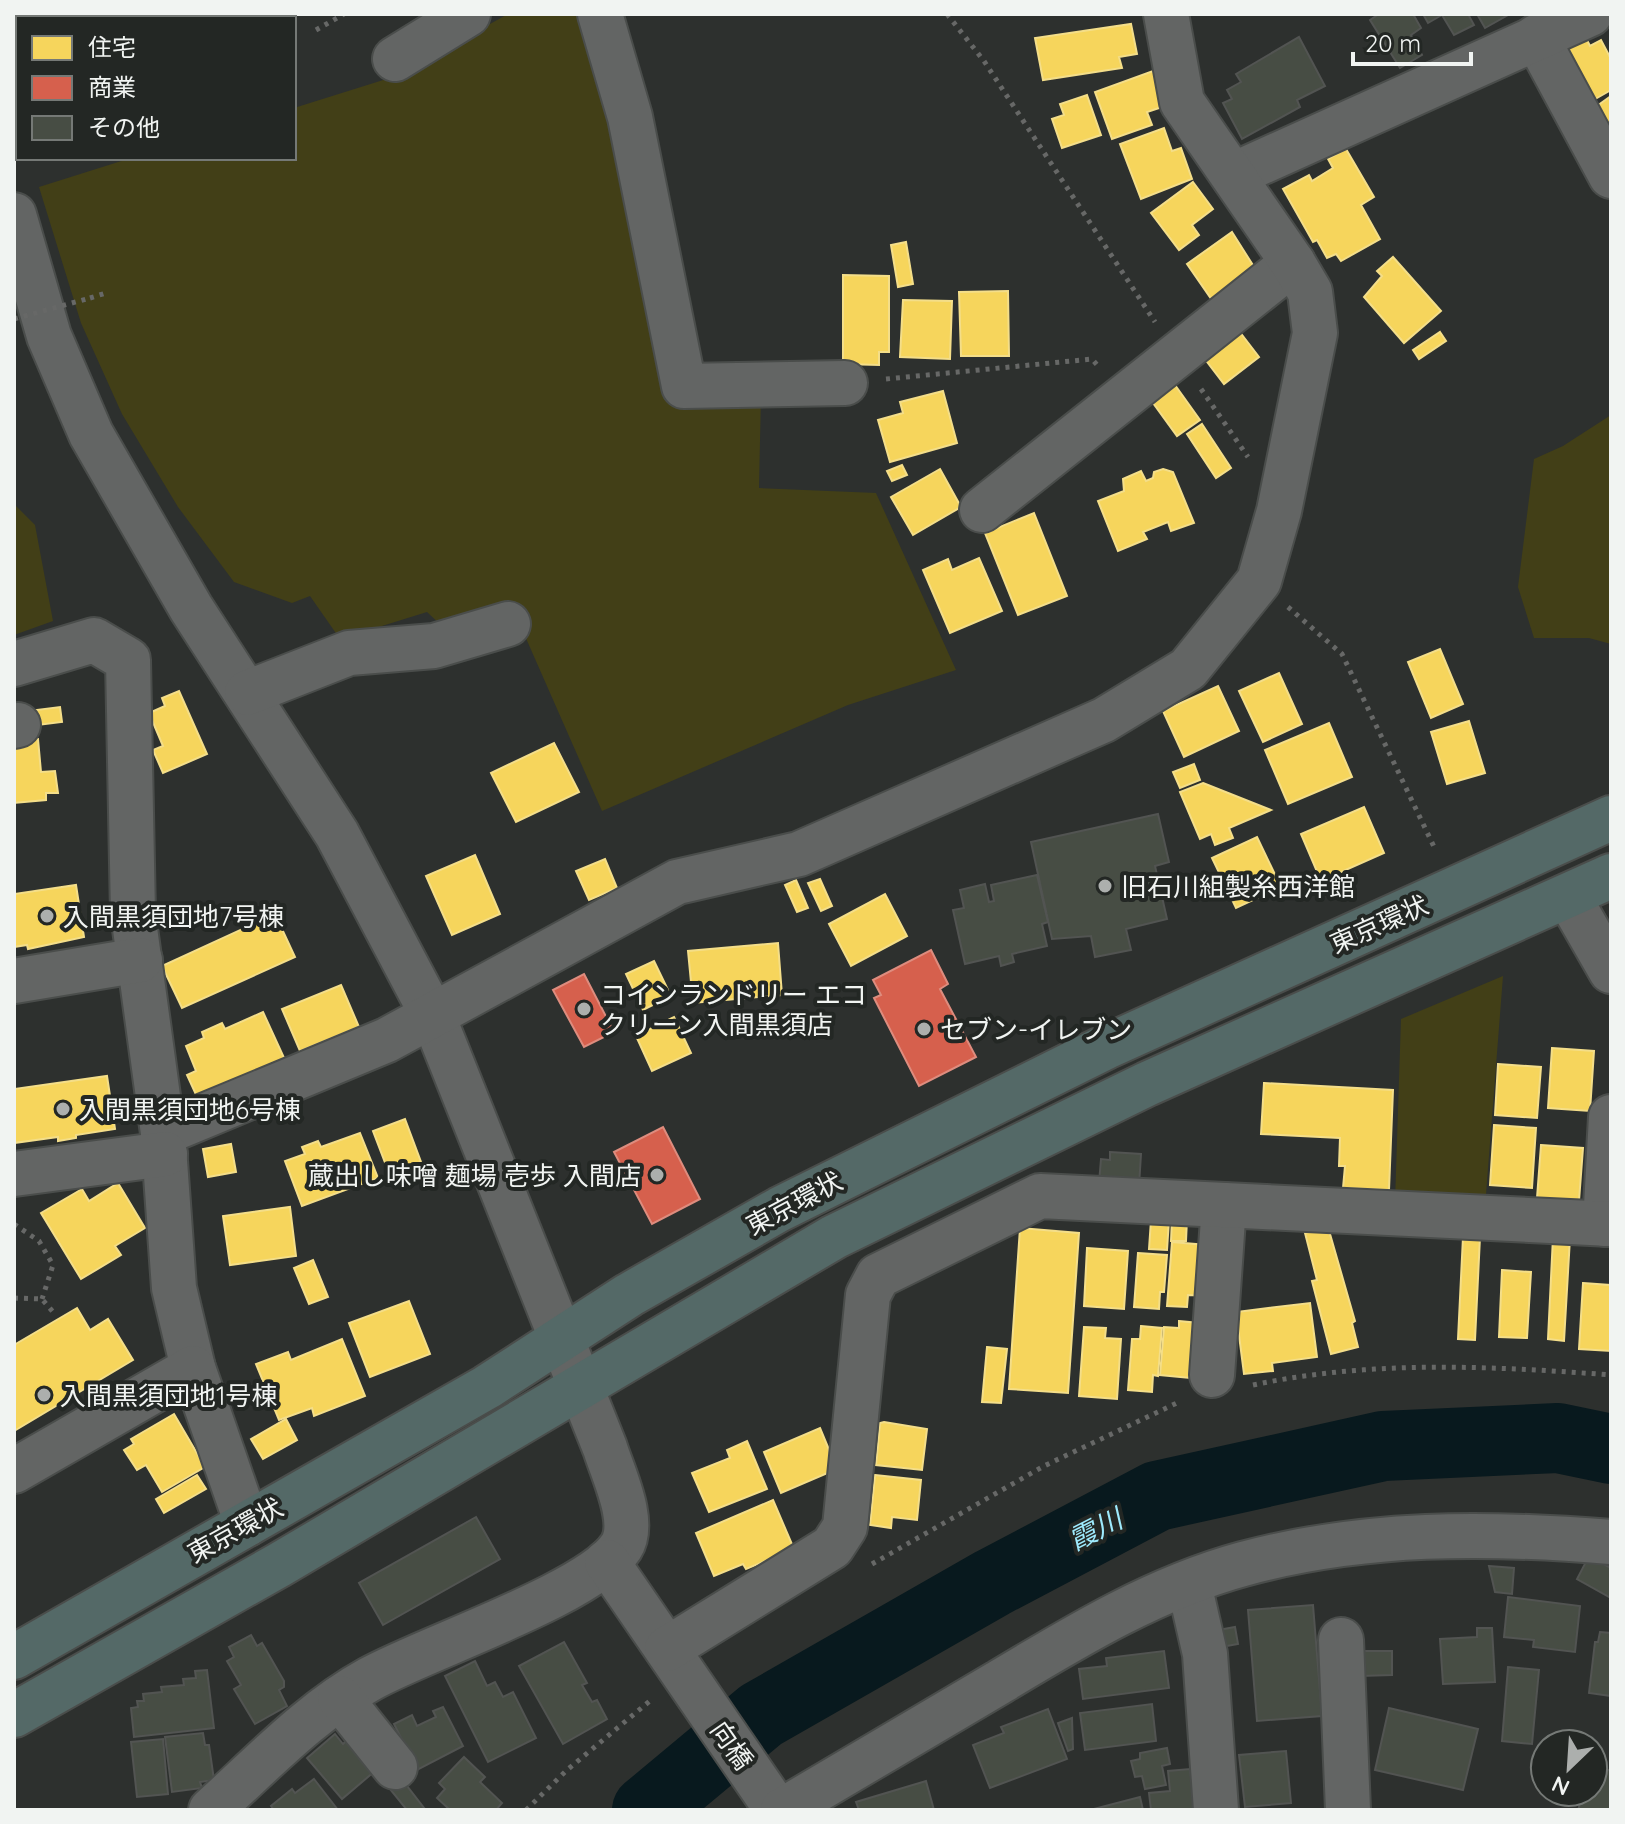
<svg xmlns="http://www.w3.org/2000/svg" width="1625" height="1824" viewBox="0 0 1625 1824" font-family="Quicksand,'Noto Sans JP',sans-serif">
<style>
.green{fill:#423f17}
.homes{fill:#f6d55c;stroke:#f4de89;stroke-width:2}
.shops{fill:#d6604d;stroke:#de8c7e;stroke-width:2}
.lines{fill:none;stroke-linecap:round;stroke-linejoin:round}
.river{stroke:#08191e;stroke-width:70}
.building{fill:#474d44;stroke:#525452;stroke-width:2}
.minor-casing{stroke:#4a4d4b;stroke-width:48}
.highway-casing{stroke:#4a4d4b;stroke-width:48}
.path{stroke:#676867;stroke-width:5;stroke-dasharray:4 6;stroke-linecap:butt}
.minor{stroke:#636564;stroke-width:44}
.highway{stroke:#546967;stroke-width:44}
.rail{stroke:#646665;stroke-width:6;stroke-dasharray:10 10;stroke-linecap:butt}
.path-bridge{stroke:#676867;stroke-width:5;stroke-dasharray:4 6;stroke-linecap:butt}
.poi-dot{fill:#acafad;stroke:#232724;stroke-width:3}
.labels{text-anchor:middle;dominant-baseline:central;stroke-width:8;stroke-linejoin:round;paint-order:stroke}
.poi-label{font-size:26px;fill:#f1f4f2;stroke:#232724;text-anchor:start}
.street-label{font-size:26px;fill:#f1f4f2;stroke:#232724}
.water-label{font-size:28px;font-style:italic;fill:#9eeafd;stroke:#232724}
</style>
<rect width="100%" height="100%" fill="#2d302e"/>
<g class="green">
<polygon points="508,14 593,14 677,394 761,394 759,488 876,493 956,670 848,705 602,811 510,602 443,627 427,612 340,639 310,596 292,603 234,582 178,507 122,414 81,323 39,187 131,158 294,158 294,108 396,76"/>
<polygon points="1611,415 1611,644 1589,638 1534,638 1518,587 1534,459 1563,446"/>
<polygon points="14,504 35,525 53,621 14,635"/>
<polygon points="1503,976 1485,1207 1395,1202 1401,1019"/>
</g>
<g class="homes">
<polygon points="1131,24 1137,54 1119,57 1122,68 1043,80 1035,38"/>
<polygon points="1585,36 1590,46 1601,40 1611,59 1611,90 1590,102 1561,49"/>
<polygon points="1153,71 1165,106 1147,112 1152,125 1112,139 1095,92"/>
<polygon points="1087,95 1101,135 1062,148 1052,119 1064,115 1060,104"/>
<polygon points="1611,96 1611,129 1597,106"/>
<polygon points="1164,128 1172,151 1181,148 1192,179 1141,199 1120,144"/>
<polygon points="1346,149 1374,197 1361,205 1380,239 1341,261 1336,254 1327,258 1317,240 1313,242 1283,189 1309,175 1312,181 1333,168 1328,159"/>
<polygon points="1193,182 1213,209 1192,225 1199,235 1179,250 1151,213"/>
<polygon points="1232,232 1256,270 1212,300 1187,264"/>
<polygon points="906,242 913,284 898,287 891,245"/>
<polygon points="1393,257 1441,311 1404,343 1364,297 1382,276 1377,271"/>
<polygon points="843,275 889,276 889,352 879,352 879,365 843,364"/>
<polygon points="1008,291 1009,356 961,356 959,292"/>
<polygon points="903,300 952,301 950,359 900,357"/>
<polygon points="1236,327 1259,357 1224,384 1201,354"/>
<polygon points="1440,332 1446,341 1419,359 1413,350"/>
<polygon points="1170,378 1200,420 1177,436 1153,403 1161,397 1155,389"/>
<polygon points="943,391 957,443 890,462 878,420 903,413 900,402"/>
<polygon points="1202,424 1231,468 1216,478 1187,434"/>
<polygon points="902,465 907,475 892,481 887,471"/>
<polygon points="940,469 961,507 913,535 891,497"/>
<polygon points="1163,469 1173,472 1194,523 1171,531 1168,522 1143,532 1147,539 1118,551 1098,501 1124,491 1123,479 1141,471 1146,481 1153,478 1154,472"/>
<polygon points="1034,513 1067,596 1018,615 985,533"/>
<polygon points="979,558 1002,611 950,633 923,570 948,559 952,570"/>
<polygon points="1440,649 1463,704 1431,718 1408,662"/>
<polygon points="1279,673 1302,724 1263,742 1239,691"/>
<polygon points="1218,686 1239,731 1184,757 1163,711"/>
<polygon points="179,691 207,754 163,773 153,750 163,746 149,713 165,706 162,698"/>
<polygon points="60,707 62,722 30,726 28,711"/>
<polygon points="1469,721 1485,773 1447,784 1431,732"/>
<polygon points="1329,723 1352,777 1288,804 1265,750"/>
<polygon points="38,739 41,772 55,771 58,793 46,793 46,800 14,803 14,741"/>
<polygon points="554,743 579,792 516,822 491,773"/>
<polygon points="1194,764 1200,780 1180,788 1173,772"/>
<polygon points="1203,783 1271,810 1229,828 1233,838 1215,845 1211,834 1200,839 1180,792"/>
<polygon points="1364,807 1384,853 1321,881 1301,834"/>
<polygon points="1257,837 1281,887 1236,908 1212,858"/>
<polygon points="475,855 500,914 452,935 426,876"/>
<polygon points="605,859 617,888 589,900 576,871"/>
<polygon points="820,879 832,906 821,911 808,883"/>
<polygon points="796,880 808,908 797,912 785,885"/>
<polygon points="76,885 84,937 28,949 27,945 14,947 14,894"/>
<polygon points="885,894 907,936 851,966 829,924"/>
<polygon points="275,914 295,957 182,1008 162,966"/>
<polygon points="778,943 782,995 693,1003 688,951"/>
<polygon points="654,961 671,996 643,1010 626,974"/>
<polygon points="341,985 359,1027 300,1051 282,1009"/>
<polygon points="263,1012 285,1060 198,1099 187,1075 196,1071 186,1046 204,1038 202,1032 222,1023 225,1029"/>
<polygon points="674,1017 691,1053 652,1071 636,1036"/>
<polygon points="1552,1048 1594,1051 1590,1111 1548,1108"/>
<polygon points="1498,1064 1541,1067 1537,1118 1495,1115"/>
<polygon points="107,1076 115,1129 76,1135 76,1138 58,1141 58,1137 14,1143 14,1089"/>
<polygon points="1264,1083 1393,1090 1389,1190 1343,1188 1345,1166 1339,1166 1340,1138 1261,1134"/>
<polygon points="405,1119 421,1162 389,1173 373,1131"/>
<polygon points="1494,1125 1536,1128 1532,1188 1490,1185"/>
<polygon points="360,1133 378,1178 302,1206 285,1161 305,1154 302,1147 318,1141 321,1147"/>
<polygon points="231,1144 236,1172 208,1177 203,1149"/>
<polygon points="1541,1145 1583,1148 1579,1201 1537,1198"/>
<polygon points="118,1183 145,1228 115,1246 121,1255 81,1279 41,1213 82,1189 89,1201"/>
<polygon points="290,1207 296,1256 230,1265 223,1216"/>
<polygon points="1172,1219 1187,1219 1186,1241 1171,1241"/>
<polygon points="1151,1220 1169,1220 1167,1250 1149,1249"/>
<polygon points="1328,1227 1355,1321 1352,1323 1358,1347 1331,1354 1312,1281 1317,1280 1305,1233"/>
<polygon points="1020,1228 1079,1233 1068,1393 1009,1389"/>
<polygon points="1463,1237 1480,1237 1475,1340 1458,1339"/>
<polygon points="1553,1237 1570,1238 1564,1341 1548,1339"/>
<polygon points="1172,1242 1207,1245 1204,1296 1188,1295 1187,1307 1167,1306"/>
<polygon points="1087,1248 1128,1251 1124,1309 1084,1306"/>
<polygon points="1138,1253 1167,1255 1164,1292 1160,1292 1159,1309 1134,1307"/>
<polygon points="313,1260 328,1297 309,1304 294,1268"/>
<polygon points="1502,1270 1531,1272 1527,1338 1499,1337"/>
<polygon points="1583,1283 1610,1285 1611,1351 1579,1349"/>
<polygon points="409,1301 430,1354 370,1377 349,1323"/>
<polygon points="1310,1303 1317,1357 1272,1363 1273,1371 1244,1374 1236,1312"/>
<polygon points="77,1308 90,1330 108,1319 133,1360 14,1431 14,1345"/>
<polygon points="1179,1321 1199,1323 1190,1378 1160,1375 1164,1327 1179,1328"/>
<polygon points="1141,1326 1162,1328 1158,1376 1153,1375 1152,1392 1128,1390 1132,1339 1140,1339"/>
<polygon points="1084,1327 1106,1328 1105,1338 1121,1339 1117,1399 1079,1396"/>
<polygon points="342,1339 365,1396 314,1416 312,1408 279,1420 256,1364 288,1352 291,1360"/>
<polygon points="987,1347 1007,1349 1001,1403 982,1402"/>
<polygon points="174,1414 205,1467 162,1492 146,1465 137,1470 124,1450 134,1444 131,1439"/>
<polygon points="286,1419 297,1440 263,1459 251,1439"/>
<polygon points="884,1422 927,1429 922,1470 876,1465 880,1423"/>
<polygon points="820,1428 837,1469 781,1493 764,1452"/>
<polygon points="747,1441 767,1489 709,1512 692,1473 730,1458 727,1450"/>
<polygon points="197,1475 206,1489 164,1513 156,1499"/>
<polygon points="875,1475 921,1480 917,1520 892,1517 891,1528 870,1525"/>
<polygon points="773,1500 794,1549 746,1569 743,1564 714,1576 696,1533"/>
</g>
<g class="shops">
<polygon points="931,950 948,984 940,989 976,1057 919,1086 874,998 881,995 873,980"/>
<polygon points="584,974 614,1032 584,1047 553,990"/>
<polygon points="663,1127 700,1199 652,1224 614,1152"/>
</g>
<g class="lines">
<polyline class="river" points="647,1810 761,1715 992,1583 1157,1496 1383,1446 1558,1438 1611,1449"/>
</g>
<g class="building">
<polygon points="1379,14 1413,14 1421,28 1411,35 1422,55 1400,68 1370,20"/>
<polygon points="1423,14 1468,14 1474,25 1454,35 1442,15 1428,23"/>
<polygon points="1477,14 1507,14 1508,15 1485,28"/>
<polygon points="1299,37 1325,86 1297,100 1300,107 1242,139 1223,103 1232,99 1227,90 1241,82 1236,74"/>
<polygon points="1158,814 1169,862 1155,866 1167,919 1126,929 1131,950 1095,957 1091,936 1052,939 1031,842"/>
<polygon points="1037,875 1048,922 1042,924 1047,946 1012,954 1014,962 1001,966 999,956 965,964 953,910 964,908 960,890 985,884 989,902 994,901 991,885"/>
<polygon points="1110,1152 1141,1154 1139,1186 1099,1183 1101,1159 1110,1160"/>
<polygon points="476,1517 500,1559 383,1625 359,1583"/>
<polygon points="1589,1556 1611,1568 1611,1598 1577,1579"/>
<polygon points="1489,1566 1514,1568 1512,1594 1495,1592"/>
<polygon points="1508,1597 1580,1606 1575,1652 1533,1647 1534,1640 1504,1637"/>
<polygon points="1313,1605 1322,1716 1257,1721 1248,1610"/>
<polygon points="1235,1627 1238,1644 1221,1647 1218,1630"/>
<polygon points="1477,1628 1492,1628 1495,1682 1443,1684 1440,1639 1477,1637"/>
<polygon points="1600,1632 1611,1633 1611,1696 1589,1693 1595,1642 1598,1642"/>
<polygon points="251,1635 257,1646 262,1643 284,1681 284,1687 279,1690 287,1706 255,1724 234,1689 241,1685 227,1661 234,1657 229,1647"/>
<polygon points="564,1642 587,1683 582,1685 592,1702 597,1700 607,1719 563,1744 519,1666"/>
<polygon points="1164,1651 1169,1688 1083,1699 1079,1669 1107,1666 1106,1658"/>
<polygon points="1359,1651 1392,1651 1392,1675 1360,1676"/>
<polygon points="475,1661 487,1686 495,1682 503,1697 513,1692 536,1738 488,1762 445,1676"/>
<polygon points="1508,1667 1539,1670 1532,1744 1502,1741"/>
<polygon points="207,1670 214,1728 134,1737 131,1708 138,1707 137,1701 144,1701 143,1694 162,1692 161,1687 184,1685 183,1679 196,1678 195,1671"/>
<polygon points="1152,1704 1156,1741 1085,1750 1080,1713"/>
<polygon points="443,1707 463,1746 417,1770 394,1724 412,1715 417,1726 436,1717 433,1711"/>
<polygon points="1389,1708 1478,1729 1463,1790 1375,1770"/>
<polygon points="1048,1709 1067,1759 990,1788 973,1745 1004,1733 1001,1727"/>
<polygon points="1072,1718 1073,1749 1068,1751 1058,1723"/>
<polygon points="203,1733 205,1745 209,1745 214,1780 200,1782 202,1788 172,1792 165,1737"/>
<polygon points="335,1734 343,1744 348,1739 375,1771 342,1799 307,1758"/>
<polygon points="163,1739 168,1794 137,1797 131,1742"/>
<polygon points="1167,1748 1170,1764 1162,1766 1166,1785 1145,1789 1142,1776 1135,1777 1131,1761 1140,1759 1140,1753"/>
<polygon points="1286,1751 1291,1803 1245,1807 1239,1755"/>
<polygon points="464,1757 485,1777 480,1782 502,1803 496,1810 450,1810 437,1798 445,1789 439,1783"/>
<polygon points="1593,1765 1611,1771 1611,1810 1578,1810 1584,1792 1593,1792"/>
<polygon points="1190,1769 1191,1778 1201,1777 1204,1810 1151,1810 1149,1793 1170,1791 1168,1771"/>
<polygon points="397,1773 424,1808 422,1810 407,1810 385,1783"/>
<polygon points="314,1779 338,1810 274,1810 271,1806 292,1789 295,1793"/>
<polygon points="926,1781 934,1810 859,1810 856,1802"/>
<polygon points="1140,1797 1143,1810 1090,1810"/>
</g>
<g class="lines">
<g class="minor-casing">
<g id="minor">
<polyline points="600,14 630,117 684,386 845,383"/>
<polyline points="1536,37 1611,176"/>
<polyline points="395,59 468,14"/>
<polyline points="1233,175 1590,14"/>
<path d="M14 215 49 336 91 434 191 608 337 834 433 1016 605 1448C613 1474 637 1522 621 1547 590 1594 425 1648 370 1679 310 1712 261 1765 211 1810"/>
<polyline points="982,510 1293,263"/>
<polyline points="14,664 94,640 128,660 133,914 163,1133 174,1288 193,1368 247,1524"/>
<polyline points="247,693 349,653 434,646 508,624"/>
<polyline points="14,726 18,725"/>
<polyline points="1568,896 1611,971"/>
<polyline points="14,981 140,960"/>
<polyline points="163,1133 387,1040 677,882 799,854 1104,720 1188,669 1259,581 1279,511 1315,333 1310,292 1293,263 1182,102 1166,14"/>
<polyline points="14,1174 165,1154"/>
<polyline points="1605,1224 1611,1117"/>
<polyline points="1212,1375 1224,1205"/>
<polyline points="14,1471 193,1368"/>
<polyline points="607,1562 777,1810"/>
<polyline points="1189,1584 1205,1654 1216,1810"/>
<polyline points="1341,1640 1348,1810"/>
<polyline points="667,1649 832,1547 845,1527 868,1295 878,1276 1040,1196 1611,1224"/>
<polyline points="340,1698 395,1767"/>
<path d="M783 1810C855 1768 926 1725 998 1683 1076 1636 1155 1588 1243 1564 1365 1531 1486 1532 1611 1542"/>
</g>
</g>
<g class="highway-casing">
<g id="highway">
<polyline points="14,1657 487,1387 629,1295 780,1209 1106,1047 1611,818"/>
<polyline points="14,1715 279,1565 834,1237 1147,1084 1611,876"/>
</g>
</g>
<g class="path">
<polyline points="947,14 984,61 1155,322"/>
<polyline points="316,30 344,14"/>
<polyline points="90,298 109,292"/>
<polyline points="886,379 1092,359 1099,367"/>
<polyline points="1201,389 1248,457"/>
<polyline points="1288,607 1342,654 1436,851"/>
<polyline points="14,1224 39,1241 53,1265 42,1299"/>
<polyline points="14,1298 42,1299 53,1312"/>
<path d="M1253 1385C1371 1360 1491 1366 1611 1375"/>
<polyline points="872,1564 1044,1466 1181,1401"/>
<polyline points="526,1810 567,1770 651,1700"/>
</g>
<use href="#minor" class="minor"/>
<use href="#highway" class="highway"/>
<g class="rail">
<polyline points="248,18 256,14"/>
<polyline points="288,18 295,14"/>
<polyline points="14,112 18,110"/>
<polyline points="14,140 18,138"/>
</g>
<polyline class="path-bridge" points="14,319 90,298"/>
</g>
<g class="poi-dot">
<circle cx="1105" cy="886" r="8"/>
<circle cx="47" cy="916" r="8"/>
<circle cx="584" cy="1009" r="8"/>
<circle cx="924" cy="1029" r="8"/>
<circle cx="63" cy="1109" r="8"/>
<circle cx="657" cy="1175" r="8"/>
<circle cx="44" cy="1395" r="8"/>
</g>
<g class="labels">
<g class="poi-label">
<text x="1121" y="886">旧石川組製糸西洋館</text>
<text x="63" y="916">入間黒須団地7号棟</text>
<text x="600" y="994">コインランドリー エコ<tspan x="600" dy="30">クリーン入間黒須店</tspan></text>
<text x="940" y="1029">セブン-イレブン</text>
<text x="79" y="1109">入間黒須団地6号棟</text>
<text x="641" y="1175" text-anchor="end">蔵出し味噌 麺場 壱歩 入間店</text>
<text x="60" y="1395">入間黒須団地1号棟</text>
</g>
<g class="street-label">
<text transform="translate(1379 924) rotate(-24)">東京環状</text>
<text transform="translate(794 1203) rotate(-28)">東京環状</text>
<text transform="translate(235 1530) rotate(-29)">東京環状</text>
<text transform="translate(732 1745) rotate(55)">向橋</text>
</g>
<g class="water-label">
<text transform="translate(1095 1529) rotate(-27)">霞川</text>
</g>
</g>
<rect width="1625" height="1824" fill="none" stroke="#f1f4f2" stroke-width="32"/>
<rect x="16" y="16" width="280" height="144" fill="#232724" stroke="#757976" stroke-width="2"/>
<rect x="32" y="36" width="40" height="24" fill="#f6d55c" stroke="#757976" stroke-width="2"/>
<text x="88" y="56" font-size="24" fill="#f1f4f2">住宅</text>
<rect x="32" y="76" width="40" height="24" fill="#d6604d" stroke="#757976" stroke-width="2"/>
<text x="88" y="96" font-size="24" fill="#f1f4f2">商業</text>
<rect x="32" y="116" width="40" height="24" fill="#474d44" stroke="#757976" stroke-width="2"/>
<text x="88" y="136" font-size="24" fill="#f1f4f2">その他</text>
<g transform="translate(1569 1768) rotate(205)"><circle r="38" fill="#232724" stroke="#757976" stroke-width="2"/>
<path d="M0-6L14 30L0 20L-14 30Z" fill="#acafad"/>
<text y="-12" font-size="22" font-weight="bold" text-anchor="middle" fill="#f1f4f2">N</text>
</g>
<path d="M1353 52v12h118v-12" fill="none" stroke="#f1f4f2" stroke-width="4"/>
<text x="1365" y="52" font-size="24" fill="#f1f4f2" stroke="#232724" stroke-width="6" paint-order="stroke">20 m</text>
</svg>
